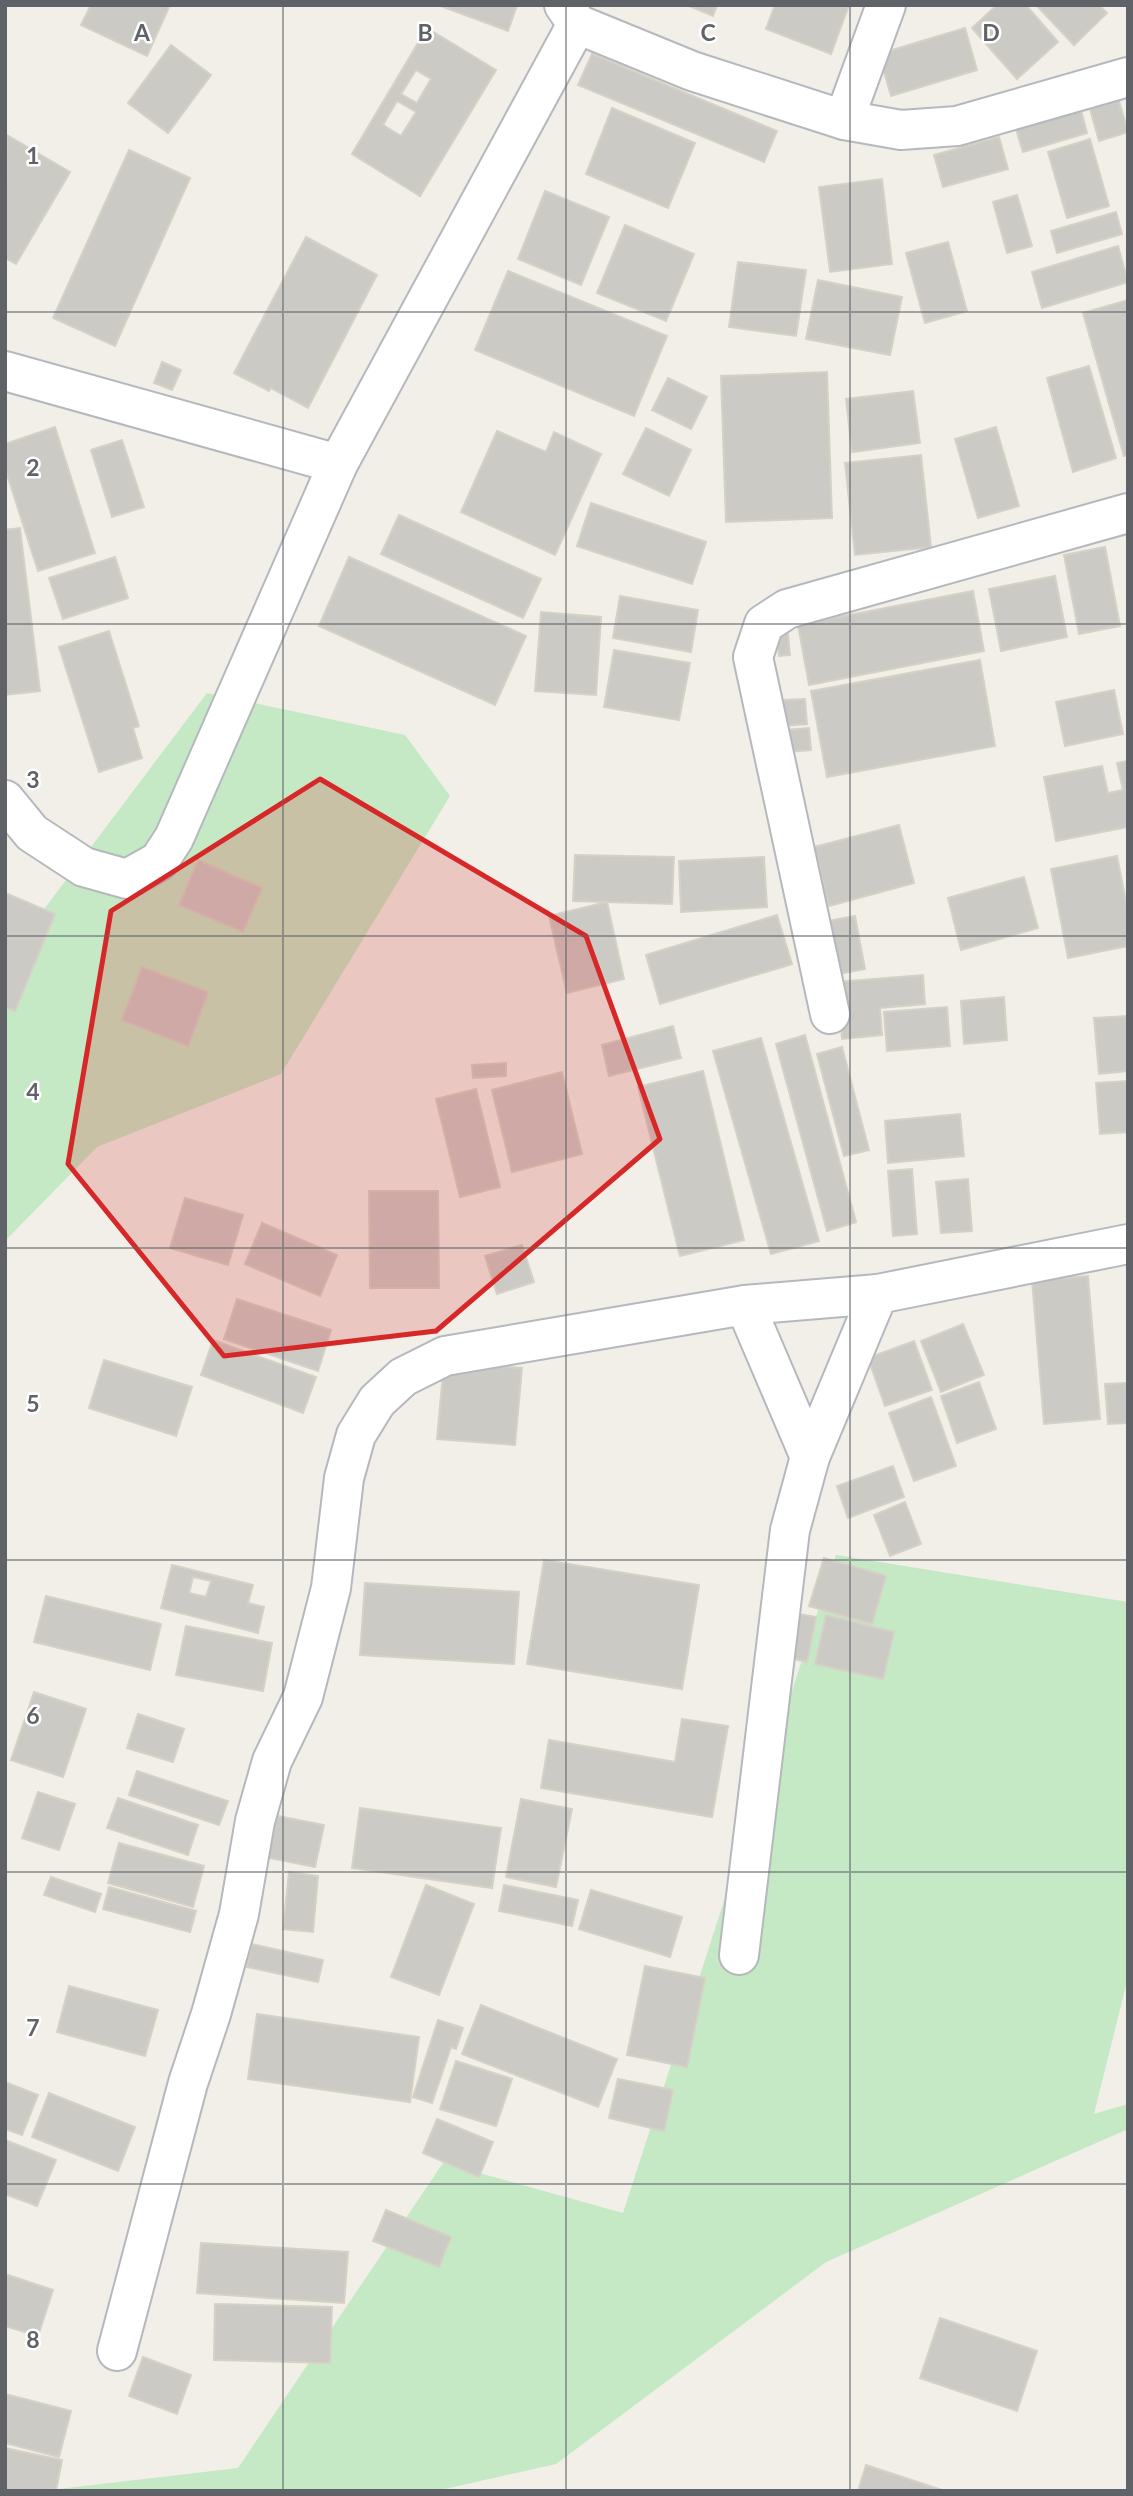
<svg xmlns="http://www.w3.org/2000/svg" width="1133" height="2496" viewBox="0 0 1133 2496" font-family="Lato,sans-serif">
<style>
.green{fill:#c5e8c5}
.building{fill:#cccac5;stroke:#d6d1c6;stroke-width:2;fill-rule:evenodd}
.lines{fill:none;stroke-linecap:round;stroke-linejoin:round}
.minor-casing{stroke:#b5b8bc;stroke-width:42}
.minor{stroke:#fff;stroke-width:38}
.marked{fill:#d62828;fill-opacity:0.2;stroke:#d62828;stroke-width:5;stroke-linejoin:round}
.grid{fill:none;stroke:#5f6368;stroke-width:2;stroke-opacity:0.55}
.grid-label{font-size:23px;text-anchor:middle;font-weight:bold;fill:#5f6368;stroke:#fff;stroke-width:5;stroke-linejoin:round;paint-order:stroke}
</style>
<rect width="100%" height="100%" fill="#f1efe8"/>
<g class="green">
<polygon points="207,693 405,735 450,796 281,1074 97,1147 5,1241 5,961"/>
<polygon points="836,1555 1128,1602 1128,1977 1094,2114 1128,2104 1128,2129 826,2262 556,2464 436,2491 42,2491 238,2468 443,2163 623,2213"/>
</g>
<g class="building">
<polygon points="91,5 170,5 147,56 81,25"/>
<polygon points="438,5 517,5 508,31"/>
<polygon points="687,5 717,5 713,16"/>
<polygon points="775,5 849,5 831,54 766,29"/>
<polygon points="997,5 1026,5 1058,42 1017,79 972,28"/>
<polygon points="1036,5 1099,5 1107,13 1074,45"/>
<path d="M427 28 496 70 420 196 352 154ZM416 70 431 79 417 103 401 94ZM397 101 416 112 401 136 383 125Z"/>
<polygon points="965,28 977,70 891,96 879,54"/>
<polygon points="171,45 211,75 168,133 128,103"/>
<polygon points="592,54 777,131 764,162 578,85"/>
<polygon points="1119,101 1128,132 1099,141 1090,109"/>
<polygon points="612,108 695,143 668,208 586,174"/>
<polygon points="1081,110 1087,133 1023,152 1016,129"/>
<polygon points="7,135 70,172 16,264 5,258"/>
<polygon points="999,137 1008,169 943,187 934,155"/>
<polygon points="1090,139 1109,206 1067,218 1048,152"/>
<polygon points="129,150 190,178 115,346 53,318"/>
<polygon points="882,179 892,264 830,272 819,187"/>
<polygon points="545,191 609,217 581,285 518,259"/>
<polygon points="1017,195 1032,246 1007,253 993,202"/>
<polygon points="1116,212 1122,234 1057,253 1051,231"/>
<polygon points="625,225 694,254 666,321 597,293"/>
<polygon points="306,237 377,275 308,408 271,388 269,391 234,373"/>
<polygon points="948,242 967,311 925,323 906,253"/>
<polygon points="1118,246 1128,282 1042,308 1032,272"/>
<polygon points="738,262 806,270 796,336 729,327"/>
<polygon points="508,271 667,336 634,416 475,350"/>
<polygon points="818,280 902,297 890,355 806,339"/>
<polygon points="1128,300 1128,455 1124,456 1083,313"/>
<polygon points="162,362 181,370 172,390 154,383"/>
<polygon points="1089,366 1116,458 1073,472 1047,378"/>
<polygon points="827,372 832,518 726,522 721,376"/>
<polygon points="668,378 707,397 691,429 652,410"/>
<polygon points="913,391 920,443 852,452 846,399"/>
<polygon points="55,427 95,553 38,571 5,468 5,444"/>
<polygon points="996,427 1019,506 978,518 955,439"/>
<polygon points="646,428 691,450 669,496 623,474"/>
<polygon points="497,431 546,452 554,432 601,454 555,555 461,512"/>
<polygon points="122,440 144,507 112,517 91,450"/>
<polygon points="921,455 931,547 855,555 845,463"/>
<polygon points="591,503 706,542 692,584 577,546"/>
<polygon points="399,515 541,579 523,618 381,554"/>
<polygon points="20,528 40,691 5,695 5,530"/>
<polygon points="1105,547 1120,626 1079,634 1064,555"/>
<polygon points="115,557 128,598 63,619 49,578"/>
<polygon points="349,557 526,636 495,705 319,626"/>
<polygon points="1055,576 1067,637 1001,651 989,589"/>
<polygon points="973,591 984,651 809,685 798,625"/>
<polygon points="620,596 698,610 691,652 613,638"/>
<polygon points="541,612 601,617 596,695 535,691"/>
<polygon points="787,624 790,655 779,656 776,625"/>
<polygon points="109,631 139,726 133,728 142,758 99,772 59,647"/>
<polygon points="614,650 690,663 679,720 604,707"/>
<polygon points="980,660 995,746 827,777 811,691"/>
<polygon points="1114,690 1123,734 1065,746 1056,702"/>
<polygon points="805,699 807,724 784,726 782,700"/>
<polygon points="809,728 811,750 788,752 786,730"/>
<polygon points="1128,761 1128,827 1056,841 1044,777 1102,766 1108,793 1123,790 1117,763"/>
<polygon points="899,825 914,883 829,906 814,847"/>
<polygon points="575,855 674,857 672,904 573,901"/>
<polygon points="1117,856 1128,912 1128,946 1068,958 1051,869"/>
<polygon points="764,857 767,907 681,912 679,861"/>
<polygon points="198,860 262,888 243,932 179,905"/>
<polygon points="1024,877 1038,928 961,950 948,898"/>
<polygon points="5,893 55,914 15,1011 5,1007"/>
<polygon points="607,902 624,979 567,993 549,916"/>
<polygon points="777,915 792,964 660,1004 646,955"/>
<polygon points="855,916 865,969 833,975 823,922"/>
<polygon points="142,967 208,992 188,1046 122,1020"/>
<polygon points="923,975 925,1004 880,1008 882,1035 842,1039 838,982"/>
<polygon points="1004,997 1007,1040 964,1044 961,1001"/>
<polygon points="947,1007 950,1046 887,1051 884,1012"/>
<polygon points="1128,1016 1128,1071 1099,1074 1094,1018"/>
<polygon points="673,1026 681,1058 609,1076 602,1045"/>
<polygon points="805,1035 856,1222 827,1231 776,1044"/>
<polygon points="761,1038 819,1241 771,1254 713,1051"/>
<polygon points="842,1047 869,1150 844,1156 817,1054"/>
<polygon points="506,1063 506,1076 473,1078 472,1065"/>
<polygon points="703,1071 744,1240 680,1256 638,1087"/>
<polygon points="562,1072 582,1154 512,1172 492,1090"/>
<polygon points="1128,1081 1128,1132 1100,1134 1096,1083"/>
<polygon points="476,1089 500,1187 460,1197 436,1099"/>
<polygon points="960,1114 964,1156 888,1163 885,1121"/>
<polygon points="912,1169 917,1234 893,1236 888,1171"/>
<polygon points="968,1179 972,1231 941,1233 936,1182"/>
<polygon points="369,1191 438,1191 439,1288 370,1288"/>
<polygon points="185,1198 243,1215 228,1265 170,1248"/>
<polygon points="262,1223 337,1255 320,1296 245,1264"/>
<polygon points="522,1245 534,1282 497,1294 485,1256"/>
<polygon points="1088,1276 1100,1419 1044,1424 1032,1280"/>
<polygon points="237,1299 331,1330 318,1371 224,1339"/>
<polygon points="963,1324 984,1375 941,1392 921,1341"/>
<polygon points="213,1340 316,1377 303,1413 201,1375"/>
<polygon points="914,1341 932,1390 885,1406 868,1358"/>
<polygon points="104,1360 192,1387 176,1436 89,1408"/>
<polygon points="444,1362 522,1368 515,1445 437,1439"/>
<polygon points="979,1382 996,1429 957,1443 941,1396"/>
<polygon points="1127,1383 1128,1423 1108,1424 1105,1384"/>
<polygon points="931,1397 956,1466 914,1481 889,1413"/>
<polygon points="893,1466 904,1497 848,1518 837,1486"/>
<polygon points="905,1502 921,1544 890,1556 874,1515"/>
<polygon points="824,1558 886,1576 872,1624 809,1606"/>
<polygon points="544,1560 699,1585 682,1689 527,1664"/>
<path d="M172 1565 253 1585 248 1603 264 1607 258 1633 161 1608ZM193 1577 211 1581 206 1597 189 1593Z"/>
<polygon points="365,1583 519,1592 514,1664 360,1655"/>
<polygon points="46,1596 161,1624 150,1670 34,1642"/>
<polygon points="794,1613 816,1617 807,1662 785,1657"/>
<polygon points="826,1615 894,1632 883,1679 815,1664"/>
<polygon points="186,1626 272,1643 263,1691 176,1675"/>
<polygon points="34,1692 86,1709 63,1777 11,1760"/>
<polygon points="138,1714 184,1729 173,1762 127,1748"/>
<polygon points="682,1719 728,1726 712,1817 541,1788 549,1740 675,1762"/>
<polygon points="137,1771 228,1801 219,1825 129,1795"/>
<polygon points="38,1792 75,1804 59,1850 22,1838"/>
<polygon points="118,1798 198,1825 188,1855 107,1828"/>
<polygon points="521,1799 572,1809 556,1887 506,1877"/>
<polygon points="360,1808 501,1828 492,1888 352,1868"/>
<polygon points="273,1815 324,1825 315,1867 265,1857"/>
<polygon points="119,1843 204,1866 193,1907 108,1883"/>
<polygon points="289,1872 318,1876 313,1932 283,1929"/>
<polygon points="51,1877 101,1894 95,1912 44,1895"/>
<polygon points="426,1885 474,1904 439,1995 391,1977"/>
<polygon points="504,1885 578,1900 572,1926 499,1911"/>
<polygon points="109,1887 196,1911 190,1932 103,1909"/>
<polygon points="591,1890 682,1917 670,1957 579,1929"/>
<polygon points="252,1944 323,1960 318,1982 247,1967"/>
<polygon points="645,1966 705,1978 687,2067 627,2055"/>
<polygon points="69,1986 158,2010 145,2056 57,2032"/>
<polygon points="481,2005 617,2059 598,2107 462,2054"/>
<polygon points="257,2014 419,2037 410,2102 248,2079"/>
<polygon points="438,2020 463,2028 456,2049 451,2047 432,2103 413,2097"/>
<polygon points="456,2061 512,2079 496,2126 440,2109"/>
<polygon points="618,2079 673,2090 664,2131 609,2118"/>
<polygon points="5,2082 38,2095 22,2135 5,2129"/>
<polygon points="49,2093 135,2127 118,2171 32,2137"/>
<polygon points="437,2119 493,2142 479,2177 423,2153"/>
<polygon points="5,2140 56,2160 37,2206 5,2194"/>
<polygon points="386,2210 451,2237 439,2267 373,2241"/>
<polygon points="201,2243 348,2252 344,2303 197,2293"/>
<polygon points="5,2274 53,2290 38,2336 5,2326"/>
<polygon points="215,2304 332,2307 330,2363 214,2360"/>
<polygon points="940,2318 1037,2351 1017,2411 920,2378"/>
<polygon points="143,2357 191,2375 177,2414 129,2396"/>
<polygon points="5,2394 71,2411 59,2457 5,2443"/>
<polygon points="5,2448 62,2460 56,2491 5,2491"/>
<polygon points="866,2465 945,2491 858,2491"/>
</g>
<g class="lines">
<g class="minor-casing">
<g id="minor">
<polyline points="564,5 577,24 692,71 844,120 901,130 957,126 1128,77"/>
<polyline points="844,120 886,5"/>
<polyline points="5,371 338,464"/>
<polyline points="5,800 32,833 84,867 127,879 159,861 174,838 338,464 577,24"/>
<polyline points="830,1014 753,657 764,624 787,609 1128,513"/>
<polyline points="745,1305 810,1457"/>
<polyline points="739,1955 790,1530 810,1457 878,1294"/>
<polyline points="117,2351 188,2083 211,2014 239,1914 255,1821 272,1761 303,1697 331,1588 344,1478 356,1435 377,1401 403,1377 445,1356 745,1305 878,1294 1128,1244"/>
</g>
</g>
<use href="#minor" class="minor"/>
</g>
<path class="marked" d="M320 779 586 936 660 1139 436 1331 224 1356 68 1164 111 911Z"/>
<path class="grid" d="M283 5V2491M566 5V2491M850 5V2491M5 312H1128M5 624H1128M5 936H1128M5 1248H1128M5 1560H1128M5 1872H1128M5 2184H1128"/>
<g class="grid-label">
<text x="142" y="41">A</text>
<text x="425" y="41">B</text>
<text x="708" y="41">C</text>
<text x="991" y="41">D</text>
<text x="33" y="164">1</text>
<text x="33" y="476">2</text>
<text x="33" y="788">3</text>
<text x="33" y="1100">4</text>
<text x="33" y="1412">5</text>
<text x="33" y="1724">6</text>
<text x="33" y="2036">7</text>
<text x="33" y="2348">8</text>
</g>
<rect width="1133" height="2496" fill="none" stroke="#5f6368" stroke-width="14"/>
</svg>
